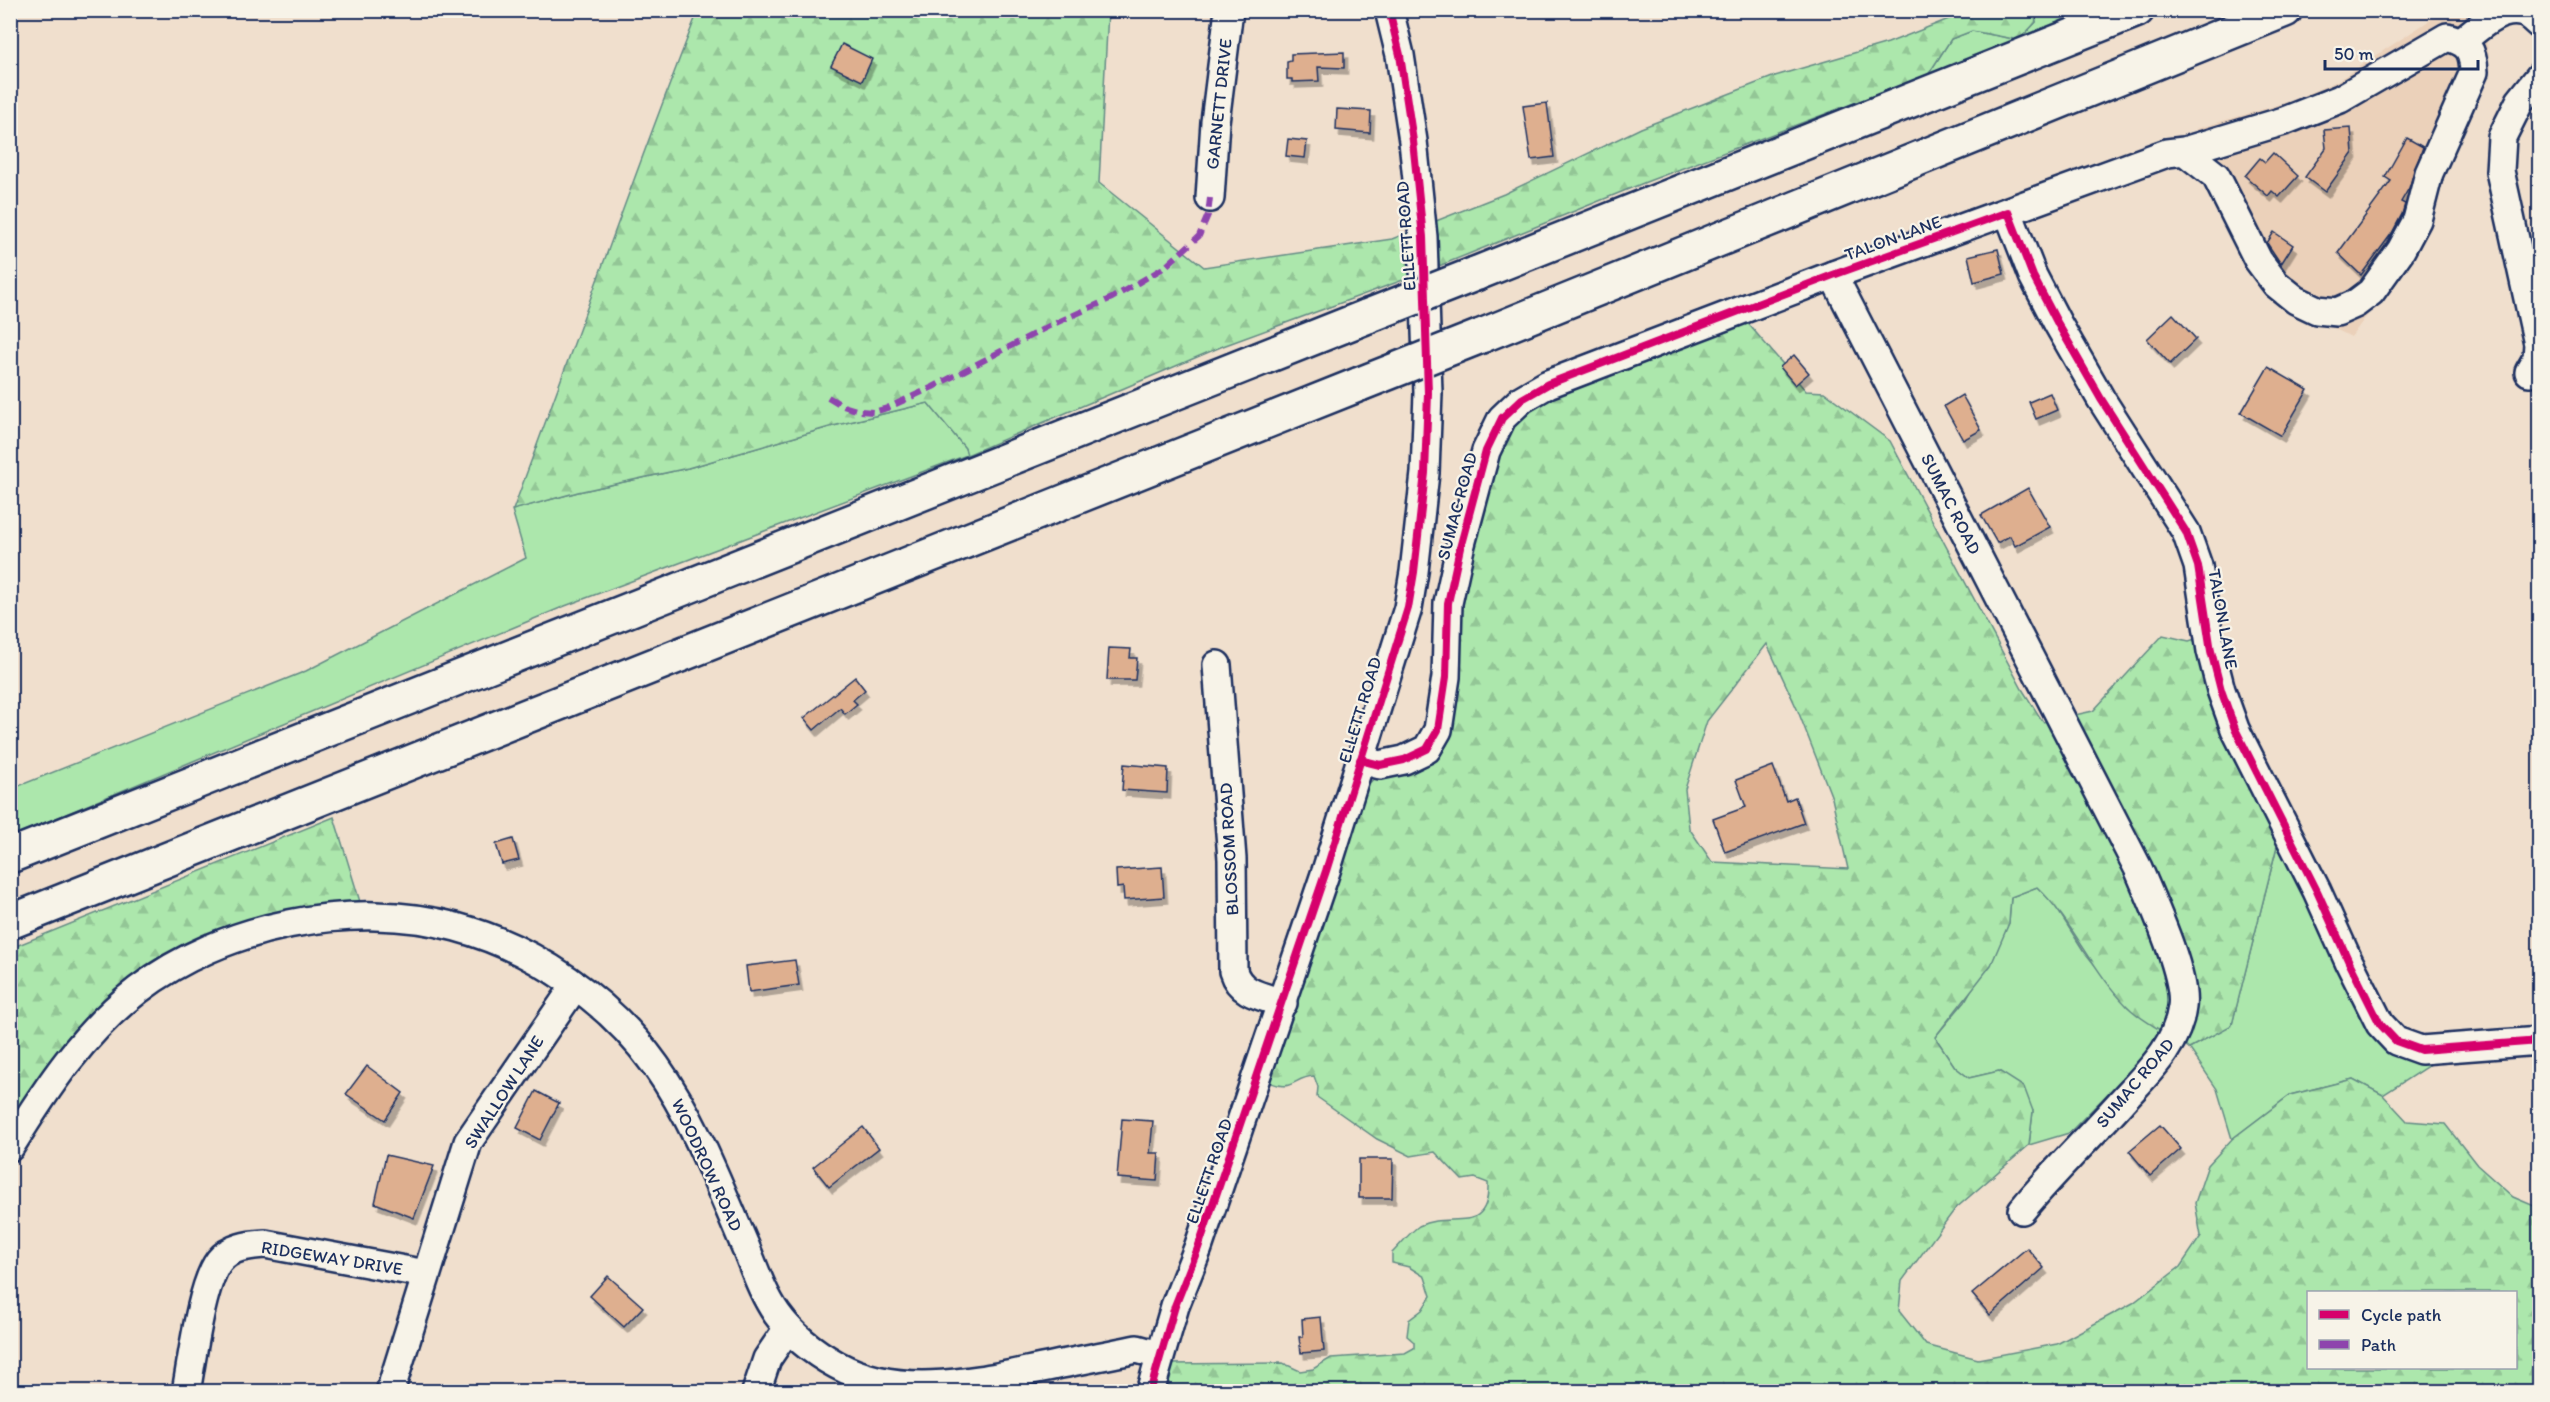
<svg xmlns="http://www.w3.org/2000/svg" width="2550" height="1402" viewBox="0 0 2550 1402" font-family="Itim,sans-serif">
<style>
.built{fill:#ebd1ba}
.grass{fill:#ace7ac;stroke:#648b85;stroke-width:1.5}
.forest{fill:url(#forest-firs);stroke:#648b85;stroke-width:1.5;fill-rule:evenodd}
.building{fill:#deaf8f;stroke:#1b2f5e;stroke-width:1.5;filter:url(#shadow)}
.lines{fill:none;stroke-linecap:round;stroke-linejoin:round}
.minor-casing{stroke:#1b2f5e;stroke-width:32}
.highway-casing{stroke:#1b2f5e;stroke-width:38}
.minor{stroke:#f7f3e8;stroke-width:27}
.highway{stroke:#f7f3e8;stroke-width:33}
.highway-bridge-casing{stroke:#1b2f5e;stroke-width:38;stroke-linecap:butt}
.highway-bridge{stroke:#f7f3e8;stroke-width:33}
.quiet{stroke:#8e44ad;stroke-width:6;stroke-dasharray:12 6;stroke-linecap:butt}
.cycleway-casing{stroke:#f7f3e8;stroke-width:11}
.cycleway{stroke:#d6006c;stroke-width:8}
.labels{text-anchor:middle;dominant-baseline:central;stroke-width:4.5;stroke-linejoin:round;paint-order:stroke}
.street-label{font-size:18px;fill:#1b2f5e;stroke:#f7f3e8}
</style>
<defs>
<pattern id="forest-firs" width="22" height="20" patternUnits="userSpaceOnUse" patternTransform="scale(1.5)"><rect width="22" height="20" fill="#ace7ac"/><path d="M5 1l3.5 6h-7zM16 11l3.5 6h-7z" fill="#93c696"/></pattern>
<filter id="shadow"><feDropShadow dx="3.5" dy="6" stdDeviation="0" flood-color="#0004"/></filter>
</defs>
<rect width="100%" height="100%" fill="#f0dfcd"/>
<filter id="ink" filterUnits="userSpaceOnUse"><feTurbulence type="fractalNoise" baseFrequency=".0167" numOctaves="2"/><feDisplacementMap in="SourceGraphic" scale="12" xChannelSelector="R" yChannelSelector="G"/><feConvolveMatrix kernelMatrix="1 2 1 2 8 2 1 2 1" color-interpolation-filters="sRGB"/></filter>
<g filter="url(#ink)">
<polygon class="built" points="2444,11 2475,11 2474,22 2486,36 2489,56 2391,283 2351,337 2300,311 2216,190 2196,129 2291,101 2337,81"/>
<g class="grass">
<polygon points="2034,11 2090,11 1928,75 1951,39 1972,31 2019,40 2036,22"/>
<polygon points="928,403 965,448 967,455 565,606 11,837 11,789 306,671 526,558 512,510 578,492 688,468 833,426"/>
<polygon points="2281,830 2376,1029 2445,1055 2383,1095 2353,1079 2290,1095 2232,1139 2217,1089 2189,1048 2232,1024"/>
<polygon points="2037,887 2054,904 2083,950 2128,1007 2163,1031 2130,1071 2069,1133 2029,1145 2033,1111 1999,1071 1969,1078 1955,1067 1935,1037 1965,1001 2009,923 2011,897"/>
</g>
<g class="forest">
<path d="M698 11H1108L1099 183 1204 267 1392 239 1412 231 1414 276 1223 346 967 455 965 448 928 403 833 426 688 468 578 492 513 510C575 344 633 176 698 11Z"/>
<polygon points="1969,11 2034,11 2036,22 2019,40 1972,31 1951,39 1928,75 1646,182 1439,266 1436,221 1504,194 1641,128 1775,76 1888,43"/>
<path d="M1745 320 1806 391 1824 392 1890 441 2022 689 2043 722 2093 711 2163 635 2189 641 2205 636 2281 830 2232 1025 2189 1048C2171 1035 2142 1022 2127 1006 2092 971 2073 921 2037 887L2011 897 2009 923 1991 965 1935 1037 1955 1067 1969 1078 1999 1071 2024 1087 2033 1111 2029 1145 1955 1209 1902 1281 1899 1311 1926 1345 1978 1359 2057 1344 2133 1303 2180 1267 2201 1236 2195 1203 2208 1165 2232 1139 2290 1095 2353 1079 2383 1095 2407 1121 2445 1124 2477 1165 2513 1197 2539 1208V1391L1159 1392 1167 1364 1283 1363 1300 1371 1313 1369 1331 1358 1405 1353 1414 1348V1342L1407 1336 1409 1320 1422 1310 1431 1296 1425 1277 1409 1267 1392 1263V1253C1400 1245 1410 1232 1419 1226 1449 1210 1490 1238 1488 1183L1475 1178 1462 1180 1435 1152 1411 1156 1377 1139 1317 1097 1318 1087 1314 1076C1294 1077 1293 1092 1271 1083L1268 1074 1364 788 1376 777 1424 763 1457 607 1501 438 1534 403ZM1767 644 1798 711 1832 798 1848 869 1712 862 1689 828 1685 789 1707 721ZM2308 1292H2516V1368H2308Z"/>
<polygon points="334,817 361,905 174,955 11,1131 11,948"/>
</g>
<g class="building">
<polygon points="842,44 872,59 862,81 831,66"/>
<polygon points="1344,52 1344,68 1318,67 1319,81 1292,82 1292,79 1287,79 1287,62 1291,61 1291,54"/>
<polygon points="1547,103 1554,157 1531,160 1523,106"/>
<polygon points="1337,109 1371,111 1370,133 1336,130"/>
<polygon points="2351,128 2353,153 2325,192 2305,177 2326,148 2324,130"/>
<polygon points="2407,138 2423,147 2409,188 2401,202 2405,204 2402,214 2392,233 2361,275 2338,253 2391,181 2385,177"/>
<polygon points="1288,139 1307,141 1305,158 1286,156"/>
<polygon points="2273,153 2298,176 2279,197 2272,191 2268,196 2245,176 2260,158 2265,162"/>
<polygon points="2274,232 2293,245 2281,264 2267,243"/>
<polygon points="1998,249 2004,274 1974,282 1968,256"/>
<polygon points="2173,314 2196,339 2170,364 2147,339"/>
<polygon points="1794,355 1809,373 1795,385 1780,367"/>
<polygon points="2268,367 2308,390 2281,436 2241,413"/>
<polygon points="2050,393 2057,410 2036,419 2029,402"/>
<polygon points="1962,395 1981,430 1963,440 1944,406"/>
<polygon points="2028,488 2050,527 2015,546 2010,536 1997,543 1981,515"/>
<polygon points="1109,648 1131,649 1130,658 1137,658 1135,680 1107,680"/>
<polygon points="855,677 865,690 853,700 857,704 845,714 840,708 814,730 804,718"/>
<polygon points="1124,764 1168,768 1167,793 1122,790"/>
<polygon points="1773,766 1786,801 1795,797 1804,823 1725,852 1713,819 1746,807 1736,780"/>
<polygon points="513,839 519,860 502,864 496,844"/>
<polygon points="1162,867 1164,897 1124,900 1123,887 1117,888 1116,870"/>
<polygon points="795,960 799,985 749,992 746,966"/>
<polygon points="367,1066 403,1093 385,1120 346,1094"/>
<polygon points="536,1091 559,1103 540,1140 517,1128"/>
<polygon points="1122,1119 1153,1121 1150,1153 1159,1153 1157,1181 1117,1178"/>
<polygon points="2160,1125 2181,1149 2150,1176 2129,1151"/>
<polygon points="863,1127 879,1148 829,1187 813,1167"/>
<polygon points="386,1155 434,1166 414,1218 375,1203"/>
<polygon points="1359,1159 1393,1159 1392,1198 1359,1198"/>
<polygon points="2027,1248 2044,1268 1990,1315 1972,1294"/>
<polygon points="608,1276 643,1307 624,1327 590,1296"/>
<polygon points="1321,1317 1324,1351 1301,1353 1299,1337 1303,1337 1302,1319"/>
</g>
<g class="lines">
<g class="minor-casing">
<g id="minor">
<path d="M2462 41C2478 28 2501 5 2524 13 2530 15 2535 21 2540 25"/>
<polyline points="1210,198 1215,122 1229,10"/>
<polyline points="2008,212 2033,276 2058,324 2101,399 2186,532 2198,566 2211,651 2221,690 2235,729 2317,891 2349,962 2380,1024 2396,1041 2421,1050 2540,1041"/>
<path d="M1833 275 2138 868C2151 899 2187 976 2182 1007 2177 1047 2146 1074 2121 1102 2089 1138 2053 1172 2022 1210"/>
<polyline points="2529,372 2537,358 2538,344 2500,171 2502,137 2520,101 2540,76"/>
<path d="M1217 665 1232 859 1233 971C1240 994 1262 996 1283 1003"/>
<path d="M1360 760 1380 765 1404 760 1427 749 1438 730 1446 677 1448 603 1460 548 1486 451 1502 418 1522 399 1548 384 1833 275 2167 153 2184 151 2284 121 2340 99 2447 37C2469 43 2473 50 2474 72L2429 173 2417 220 2401 250 2371 292 2355 304 2337 312 2317 310 2296 300 2276 284 2258 260 2216 176 2184 151"/>
<path d="M10 1147C46 1089 83 1032 138 990 222 925 354 899 456 927 534 948 609 1000 656 1066 695 1121 719 1186 746 1248 755 1270 763 1294 777 1314 792 1335 815 1353 837 1365 899 1399 972 1382 1037 1369 1070 1362 1103 1356 1137 1349L1159 1355"/>
<path d="M186 1392C192 1360 201 1285 219 1261 230 1247 249 1245 265 1244L426 1274"/>
<polyline points="390,1392 468,1142 575,986"/>
<polyline points="756,1392 767,1359 788,1328"/>
<polyline points="1150,1392 1175,1306 1198,1248 1326,871 1408,608 1414,572 1425,473 1428,393 1423,237 1413,141 1400,55 1389,10"/>
</g>
</g>
<g class="highway-casing">
<g id="highway">
<polyline points="1475,274 2137,10"/>
<polyline points="1481,336 2285,10"/>
<polyline points="10,856 1368,316"/>
<polyline points="10,922 1360,384"/>
</g>
</g>
<use href="#minor" class="minor"/>
<use href="#highway" class="highway"/>
<g class="highway-bridge-casing">
<g id="highway-bridge">
<polyline points="1368,316 1475,274"/>
<polyline points="1360,384 1481,336"/>
</g>
</g>
<use href="#highway-bridge" class="highway-bridge"/>
<polyline class="quiet" points="828,397 843,406 859,411 874,412 887,408 933,387 1049,326 1112,298 1165,267 1199,236 1208,215 1210,198"/>
<g class="cycleway-casing">
<g id="cycleway">
<polyline points="1360,760 1380,765 1404,760 1427,749 1438,730 1446,677 1448,603 1460,548 1486,451 1502,418 1522,399 1548,384 1833,275 2008,212 2033,276 2058,324 2101,399 2186,532 2198,566 2211,651 2221,690 2235,729 2317,891 2349,962 2380,1024 2396,1041 2421,1050 2540,1041"/>
<polyline points="1150,1392 1175,1306 1198,1248 1326,871 1408,608 1414,572 1425,473 1428,393 1423,237 1413,141 1400,55 1389,10"/>
</g>
</g>
<use href="#cycleway" class="cycleway"/>
</g>
</g>
<g class="labels">
<g class="street-label">
<text transform="translate(1219 104) rotate(-84)">GARNETT DRIVE</text>
<text transform="translate(1406 236) rotate(-94)">ELLETT ROAD</text>
<text transform="translate(1893 238) rotate(-20)">TALON LANE</text>
<text transform="translate(1951 504) rotate(63)">SUMAC ROAD</text>
<text transform="translate(1457 506) rotate(-75)">SUMAC ROAD</text>
<text transform="translate(2223 619) rotate(80)">TALON LANE</text>
<text transform="translate(1360 710) rotate(-73)">ELLETT ROAD</text>
<text transform="translate(1229 849) rotate(-93)">BLOSSOM ROAD</text>
<text transform="translate(2135 1083) rotate(-50)">SUMAC ROAD</text>
<text transform="translate(504 1092) rotate(-57)">SWALLOW LANE</text>
<text transform="translate(707 1165) rotate(65)">WOODROW ROAD</text>
<text transform="translate(1209 1171) rotate(-71)">ELLETT ROAD</text>
<text transform="translate(332 1258) rotate(9)">RIDGEWAY DRIVE</text>
</g>
</g>
<rect width="2550" height="1402" fill="none" stroke="#f7f3e8" stroke-width="36"/>
<rect x="18" y="18" width="2514" height="1366" fill="none" stroke="#1b2f5e" stroke-width="2" filter="url(#ink)"/>
<rect x="2307" y="1291" width="210" height="78" fill="#f7f3e8" stroke="#9fa5b1" stroke-width="1.5"/>
<rect x="2319" y="1310" width="30" height="9" fill="#d6006c" stroke="#9fa5b1" stroke-width="1.5"/>
<text x="2361" y="1321" font-size="18" fill="#1b2f5e">Cycle path</text>
<rect x="2319" y="1340" width="30" height="9" fill="#8e44ad" stroke="#9fa5b1" stroke-width="1.5"/>
<text x="2361" y="1351" font-size="18" fill="#1b2f5e">Path</text>
<path d="M2325 60v9h153v-9" fill="none" stroke="#1b2f5e" stroke-width="3"/>
<text x="2334" y="60" font-size="18" fill="#1b2f5e" stroke="#f7f3e8" stroke-width="4.5" paint-order="stroke">50 m</text>
</svg>
